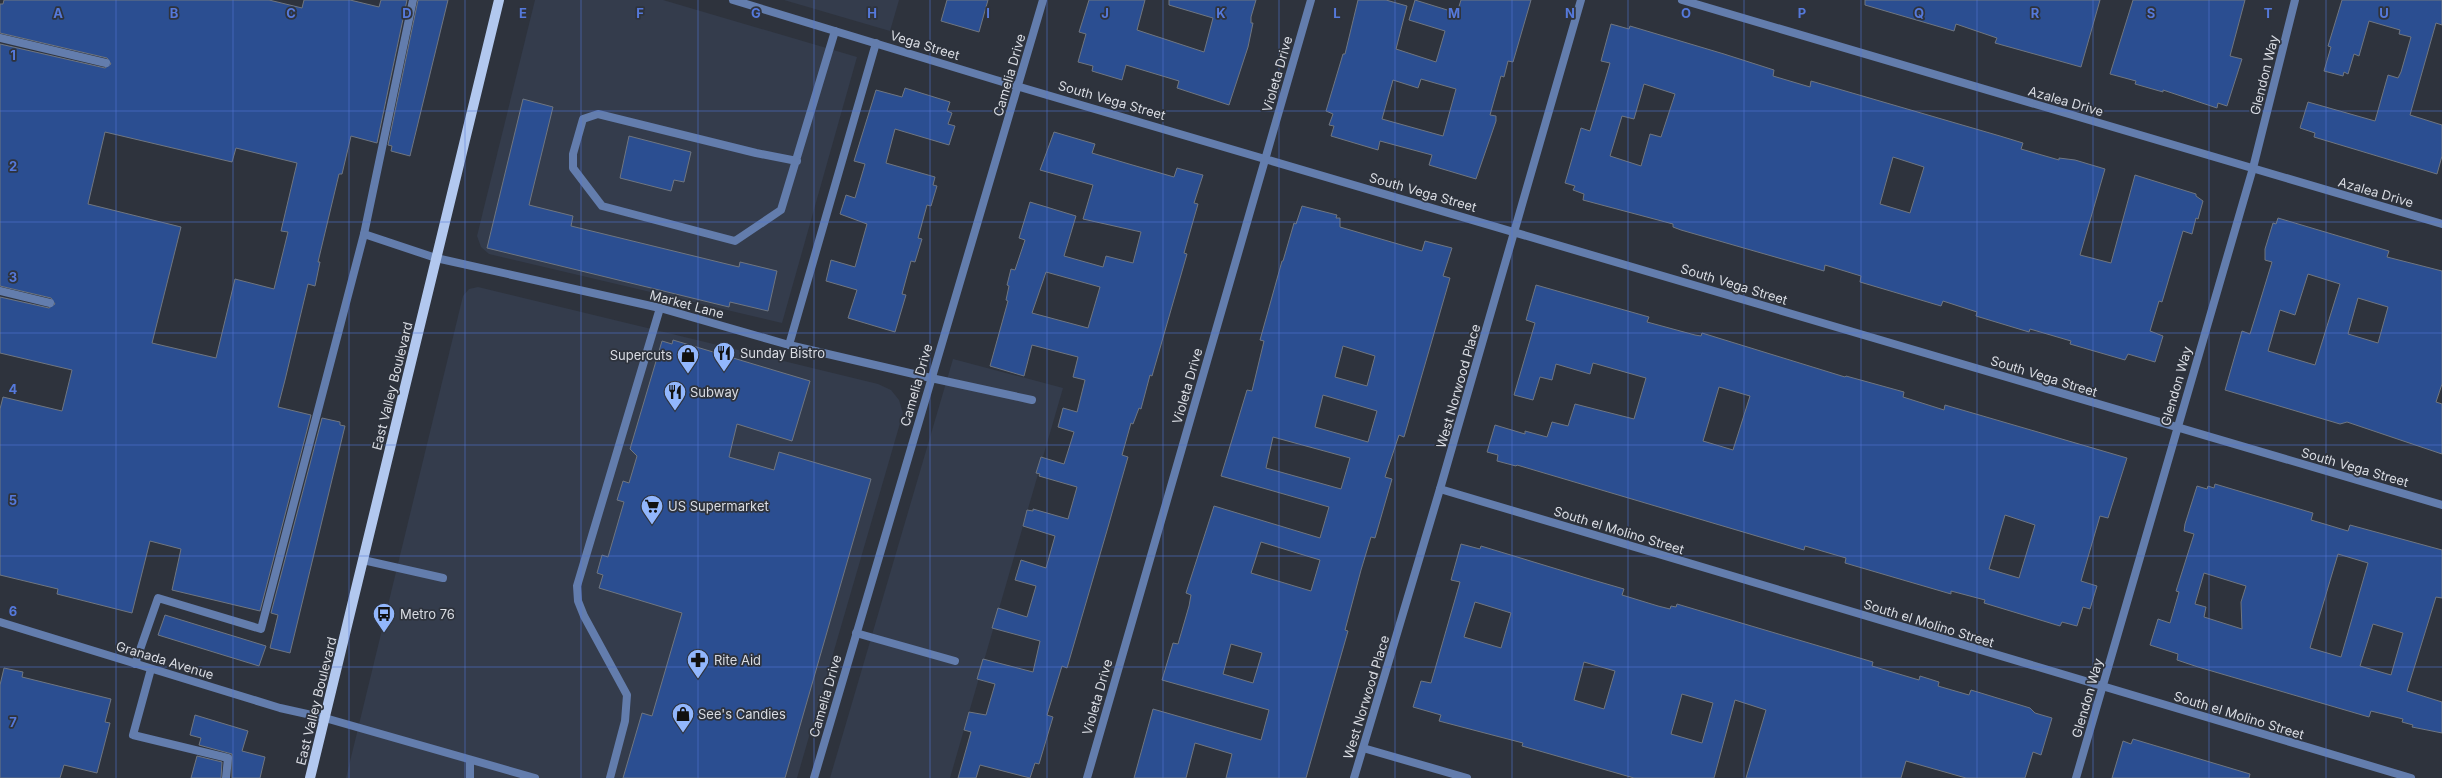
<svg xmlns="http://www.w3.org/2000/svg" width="2442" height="778" viewBox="0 0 2442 778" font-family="Inter,sans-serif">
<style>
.built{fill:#343c4c}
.building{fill:#2b4e91;stroke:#6f7681;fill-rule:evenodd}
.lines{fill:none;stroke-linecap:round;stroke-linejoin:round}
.lane{stroke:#637dad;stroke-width:8}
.street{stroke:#637dad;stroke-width:8}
.primary{stroke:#b2c8ef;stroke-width:10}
.grid{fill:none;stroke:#5579db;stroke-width:1;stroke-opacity:0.55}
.labels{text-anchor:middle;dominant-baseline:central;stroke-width:3.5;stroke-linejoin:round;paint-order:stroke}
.street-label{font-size:13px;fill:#d9dce3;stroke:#2e333d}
.poi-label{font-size:13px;fill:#d9dce3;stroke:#2e333d;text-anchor:start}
.grid-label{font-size:13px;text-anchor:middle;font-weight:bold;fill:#5579db;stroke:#2e333d;stroke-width:3.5;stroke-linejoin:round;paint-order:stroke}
</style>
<rect width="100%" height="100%" fill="#2e333d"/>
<g class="built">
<polygon points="535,0 663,0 857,57 782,323 489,254 481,247 477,236"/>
<polygon points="784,0 899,0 890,31"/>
<polygon points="478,287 878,384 891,390 899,400 903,413 797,778 346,778 463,296 469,289"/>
<polygon points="953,359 1063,388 950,778 830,778"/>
</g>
<g class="building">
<path d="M4 0H269L302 8 304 0H350L379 7 381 0H407L377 143 351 136 342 174H339L318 262H320L315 286 308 284 285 380 278 407 311 415 260 611 172 590 181 549 150 541 132 613 57 594 58 589 0 575V409L3 397 62 411 72 370 0 353V297L49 308 55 304 51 298 0 286V44L105 68 111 64 107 58 0 33V4H3ZM105 132 232 162 236 148 297 163 281 231 288 232 274 289 235 279 216 358 152 343 181 227 88 204Z"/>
<polygon points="418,0 448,0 410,156 391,151 392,146 388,145"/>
<polygon points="947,0 988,0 979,32 941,21"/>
<polygon points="1089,0 1145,0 1137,30 1204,52 1213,18 1169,5 1169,0 1256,0 1251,17 1251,23 1253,23 1248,47 1229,105 1177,88 1179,81 1126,65 1122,80 1092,71 1093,66 1078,62 1086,34 1079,32"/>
<path d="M1358 0H1386L1407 6 1396 49 1436 62 1445 31 1409 20 1415 0 1457 13 1461 0H1531L1513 62 1508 61 1504 77 1501 76 1490 115 1496 116V121L1476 179 1429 165 1432 155 1380 141 1378 150 1331 136 1334 126 1329 125 1333 114 1326 111 1343 54H1345ZM1421 79 1456 89 1443 136 1382 119 1393 80 1418 88Z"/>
<polygon points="1865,0 2100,0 2081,67 1995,43 1997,38 1956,24 1954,31 1865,5"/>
<polygon points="2133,0 2245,0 2230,56 2242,59 2227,106 2218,103 2217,108 2163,90 2163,92 2135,84 2136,81 2110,74"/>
<polygon points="2342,0 2442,0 2442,25 2436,23 2410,115 2442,125 2442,156 2437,174 2314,137 2315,133 2300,128 2308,102 2375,121 2388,75 2398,78 2401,72 2411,37 2399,34 2400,30 2369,21 2359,56 2354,54 2348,74 2344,72 2343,76 2324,71 2331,47 2328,46"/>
<path d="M1611 24 1629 29 1630 26 1724 54 1774 70 1773 76 1810 87 1811 81 2000 136 2023 143 2021 149 2059 160V158L2075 160 2105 169 2080 255 2111 263 2135 175 2196 194V196L2203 201 2198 219 2196 218 2192 234 2183 231 2162 302 2159 301 2150 331 2163 336 2155 362 2128 354 2125 360 2070 344 2071 341 2030 329 2029 332 1976 316 1977 312 1943 301 1941 306 1860 282 1861 276 1825 265 1824 271 1681 230 1673 227V224L1583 200 1584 194 1573 190 1575 186 1565 183 1581 128 1590 131 1610 63 1601 61ZM1644 84 1675 94 1661 137 1650 134 1641 166 1610 156 1622 116 1634 119ZM1893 157 1924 167 1910 213 1880 204Z"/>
<polygon points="905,88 950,102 947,111 952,113 948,124 955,126 949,145 895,129 886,163 935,177 933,185 937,186 931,206 927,205 918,238 922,239 915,262 911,261 902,294 906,295 895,332 848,318 857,290 826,281 831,260 855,267 867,224 840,214 846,195 855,198 865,164 854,161 876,90 902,97"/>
<polygon points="523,99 553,107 529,205 573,216 571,226 739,267 740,262 777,271 768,311 730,302 729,307 487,248"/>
<path d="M1054 132 1095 144 1092 153 1129 164 1174 177 1177 168 1203 175 1194 203 1198 204 1184 253 1187 254 1152 376 1150 375 1141 409 1139 408 1133 424 1131 423 1122 455 1128 457 1108 527 1067 668 1062 666 1047 715 1053 717 1039 764 1035 763 1030 778 980 765 976 778H958L971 732 964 730 969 712 986 715 995 684 977 679 983 659 1033 672 1040 641 992 628 998 608 1027 617 1036 586 1015 580 1021 560 1046 568 1055 536 1023 526 1027 510 1033 511V509L1068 519 1077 487 1039 476 1040 474 1036 473 1041 457 1064 464 1074 432 1058 427 1063 408 1077 412 1085 380 1073 377 1078 357 1032 345 1024 376 990 366 1008 301 1006 300 1009 286 1007 285 1011 269 1015 270 1025 240 1019 238 1030 202 1076 216 1064 256 1103 267 1106 256 1133 263 1141 232 1083 219 1093 185 1040 170ZM1046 272 1100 287 1088 328 1032 313Z"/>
<polygon points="629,136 691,152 684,182 674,180 671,191 620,178"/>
<path d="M1302 206 1337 215 1336 218H1340V227L1422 251 1425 241 1452 248 1443 276 1450 278 1404 437 1399 435 1385 477 1392 479 1375 538 1371 537 1361 570 1345 630 1348 631 1306 778H1226L1232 754 1195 743 1186 778H1134L1153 709 1261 740 1269 710 1162 680 1173 643 1178 644 1189 606 1191 595 1186 593 1214 506 1320 538 1329 507 1221 476 1247 390 1252 391 1264 341 1260 340 1282 261H1283L1294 223 1296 224ZM1343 346 1375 356 1367 386 1335 377ZM1323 395 1377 411 1368 442 1315 427ZM1273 437 1350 458 1341 489 1266 468ZM1261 542 1320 560 1311 591 1251 573ZM1231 644 1262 653 1253 683 1223 674Z"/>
<path d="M2278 218 2389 251 2387 257 2442 271V384L2436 402 2442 404V454L2347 422 2340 424 2225 390 2242 331 2250 334 2258 308 2272 262 2265 260V249L2273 223 2276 224ZM2308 274 2340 284 2315 365 2268 351 2280 310 2295 315ZM2358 298 2388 307 2378 343 2348 334Z"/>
<path d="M1536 285 1649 317 1647 322 1695 335 1701 336 1702 333 1845 377 1846 376 1904 392 1903 397 1944 410 1945 405 2127 458 2108 518 2100 516 2081 581 2097 586 2090 609 2083 607 2077 626 2062 622 2060 626 1984 603 1985 600 1951 591V594L1845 563 1846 558 1805 546 1804 550 1517 465 1516 466 1497 461 1498 455 1487 452 1495 425 1525 434V431L1547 437 1552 422 1568 426 1575 404 1634 419 1646 378 1593 363 1590 374 1556 364 1552 380 1540 377 1533 400 1514 395 1535 323 1526 320ZM1719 387 1750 396 1733 450 1703 441ZM2005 515 2035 525 2019 578 1989 569Z"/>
<polygon points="673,340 810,381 792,441 737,424 729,457 774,470 779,452 871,479 785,778 623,778 642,713 652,716 682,613 599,588 603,575 597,573 602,555 608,557 624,502 617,500 623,481 629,483 637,456 630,449 662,341 672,344"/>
<polygon points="322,418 340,422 340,425 345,426 290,653 270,648 278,615 271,613"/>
<path d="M2215 484 2313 513 2311 520 2348 531 2350 525 2442 550V598L2436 597 2407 691 2442 702V733L2412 727 2413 725 2402 722 2403 719 2371 711 2369 717 2198 667 2177 660 2178 654 2150 645 2158 619 2170 623 2179 592 2176 591 2194 534 2184 531 2185 524 2197 486 2207 489 2208 486 2214 488ZM2338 554 2368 563 2341 657 2310 648ZM2204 573 2246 586 2241 602 2242 629 2204 617 2206 607 2195 604ZM2373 624 2403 633 2391 675 2360 666Z"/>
<path d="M1461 544 1480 549 1481 546 1593 580 1624 589 1622 595 1658 606 1670 609 1671 606 1676 607 1677 604 1873 662 1872 666 1919 680 1920 676 1939 682 1938 686 1969 695 1971 690 2030 708 2035 713 2052 718 2041 755 2033 752 2025 778H1966L1906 761 1901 778H1746L1766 710 1735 700 1714 778H1634L1522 746 1523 743 1439 721 1441 715 1413 707 1421 681 1431 683 1460 582 1451 580ZM1475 602 1511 613 1501 648 1464 637ZM1584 662 1615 671 1604 709 1574 700ZM1682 694 1713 703 1702 743 1671 734Z"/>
<polygon points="165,615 266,646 259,666 158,635"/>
<polygon points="4,668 23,672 22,677 111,699 105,722 110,723 97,773 64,765 60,778 0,778 0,685"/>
<polygon points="195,715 248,731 242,751 265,757 260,778 232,778 232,754 199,745 201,738 190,735"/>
<polygon points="2133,739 2250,774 2249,778 2112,778 2123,741 2131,744"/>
<polygon points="197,756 222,762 221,778 191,778"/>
</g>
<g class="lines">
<g class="lane">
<polyline points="0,38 106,63"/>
<polyline points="797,161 756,153 598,114 583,119 573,154 573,168 602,206 735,241 781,210 835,31"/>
<polyline points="364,234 413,0"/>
<polyline points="0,291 50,303"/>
<polyline points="789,345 876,43"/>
<polyline points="931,378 1032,400"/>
<polyline points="363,560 443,578"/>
<polyline points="856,633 955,661"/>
<polyline points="135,664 158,598 261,629 364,234 436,258"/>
<polyline points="151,669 133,735 228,758 226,778"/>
<polyline points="325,718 535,778"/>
<polyline points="470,761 470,778"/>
<polyline points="610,778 625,721 627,695 584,616 578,601 577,586 660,308"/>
</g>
<g class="street">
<polyline points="733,0 996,80 2442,505"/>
<polyline points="1682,0 2442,224"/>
<polyline points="436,258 660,308 789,345 931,378"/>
<polyline points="1440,489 2411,778"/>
<polyline points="0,622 280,708 325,718"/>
<polyline points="1363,748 1467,778"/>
<polyline points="814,778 1043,0"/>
<polyline points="1087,778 1311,0"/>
<polyline points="1354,778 1440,489 1581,0"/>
<polyline points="2076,778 2253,168 2295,0"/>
</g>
<polyline class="primary" points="310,778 499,0"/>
</g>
<path class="grid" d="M116 0V778M233 0V778M349 0V778M465 0V778M581 0V778M698 0V778M814 0V778M930 0V778M1047 0V778M1163 0V778M1279 0V778M1395 0V778M1512 0V778M1628 0V778M1744 0V778M1861 0V778M1977 0V778M2093 0V778M2209 0V778M2326 0V778M0 111H2442M0 222H2442M0 333H2442M0 445H2442M0 556H2442M0 667H2442"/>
<defs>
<g id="restaurant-pin" transform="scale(1.15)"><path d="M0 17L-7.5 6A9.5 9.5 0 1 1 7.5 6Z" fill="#92b7fd" stroke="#2e333d"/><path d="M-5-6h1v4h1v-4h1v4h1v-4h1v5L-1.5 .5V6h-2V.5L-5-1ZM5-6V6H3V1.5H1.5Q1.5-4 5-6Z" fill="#111"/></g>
<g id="shop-pin" transform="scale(1.15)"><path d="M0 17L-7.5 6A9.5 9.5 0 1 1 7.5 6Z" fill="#92b7fd" stroke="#2e333d"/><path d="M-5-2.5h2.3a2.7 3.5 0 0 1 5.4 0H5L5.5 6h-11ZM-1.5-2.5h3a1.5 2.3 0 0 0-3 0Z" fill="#111"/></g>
<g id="supermarket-pin" transform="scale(1.15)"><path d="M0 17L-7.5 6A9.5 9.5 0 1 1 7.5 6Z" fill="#92b7fd" stroke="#2e333d"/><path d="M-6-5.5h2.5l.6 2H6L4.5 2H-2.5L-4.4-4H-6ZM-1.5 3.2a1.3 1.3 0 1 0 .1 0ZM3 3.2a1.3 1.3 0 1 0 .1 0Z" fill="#111"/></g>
<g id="bus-pin" transform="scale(1.15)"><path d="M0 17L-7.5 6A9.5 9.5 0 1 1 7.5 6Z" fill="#92b7fd" stroke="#2e333d"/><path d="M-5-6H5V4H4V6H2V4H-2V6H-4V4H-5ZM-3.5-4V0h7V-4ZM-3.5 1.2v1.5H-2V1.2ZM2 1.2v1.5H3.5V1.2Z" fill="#111"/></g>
<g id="pharmacy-pin" transform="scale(1.15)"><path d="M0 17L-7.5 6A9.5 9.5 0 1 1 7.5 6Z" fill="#92b7fd" stroke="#2e333d"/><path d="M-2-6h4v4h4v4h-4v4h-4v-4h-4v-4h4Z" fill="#111"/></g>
</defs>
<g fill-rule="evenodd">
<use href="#restaurant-pin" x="724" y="353"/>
<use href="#shop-pin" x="688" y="355"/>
<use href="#restaurant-pin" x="675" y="392"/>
<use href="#supermarket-pin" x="652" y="506"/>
<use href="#bus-pin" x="384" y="614"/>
<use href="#pharmacy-pin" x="698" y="660"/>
<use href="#shop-pin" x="683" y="714"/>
</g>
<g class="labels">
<g class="street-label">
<text transform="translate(925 45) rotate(17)">Vega Street</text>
<text transform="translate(1277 74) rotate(-74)">Violeta Drive</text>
<text transform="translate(1009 75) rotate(-74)">Camelia Drive</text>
<text transform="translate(2264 75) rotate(-76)">Glendon Way</text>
<text transform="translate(1112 100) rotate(16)">South Vega Street</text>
<text transform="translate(2066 101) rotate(16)">Azalea Drive</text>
<text transform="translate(1423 192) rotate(16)">South Vega Street</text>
<text transform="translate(2376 192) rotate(16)">Azalea Drive</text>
<text transform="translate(1734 284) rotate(17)">South Vega Street</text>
<text transform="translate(687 304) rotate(15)">Market Lane</text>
<text transform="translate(2044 376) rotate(17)">South Vega Street</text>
<text transform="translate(916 385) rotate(-74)">Camelia Drive</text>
<text transform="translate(392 386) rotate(-76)">East Valley Boulevard</text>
<text transform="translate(1187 386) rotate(-74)">Violeta Drive</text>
<text transform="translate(1458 386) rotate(-74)">West Norwood Place</text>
<text transform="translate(2176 386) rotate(-74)">Glendon Way</text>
<text transform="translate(2355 467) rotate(16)">South Vega Street</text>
<text transform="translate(1619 530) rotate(17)">South el Molino Street</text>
<text transform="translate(1929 623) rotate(17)">South el Molino Street</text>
<text transform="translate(165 660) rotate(17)">Granada Avenue</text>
<text transform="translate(825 696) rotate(-74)">Camelia Drive</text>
<text transform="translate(1097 697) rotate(-74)">Violeta Drive</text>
<text transform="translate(1366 697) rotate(-73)">West Norwood Place</text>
<text transform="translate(2087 698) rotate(-74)">Glendon Way</text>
<text transform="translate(316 701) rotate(-76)">East Valley Boulevard</text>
<text transform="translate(2239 715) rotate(17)">South el Molino Street</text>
</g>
<g class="poi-label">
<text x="740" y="353">Sunday Bistro</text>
<text x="672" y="355" text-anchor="end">Supercuts</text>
<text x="690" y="392">Subway</text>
<text x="668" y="506">US Supermarket</text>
<text x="400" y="614">Metro 76</text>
<text x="714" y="660">Rite Aid</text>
<text x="698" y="714">See's Candies</text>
</g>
</g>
<g class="grid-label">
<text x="58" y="18">A</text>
<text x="174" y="18">B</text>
<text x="291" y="18">C</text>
<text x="407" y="18">D</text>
<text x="523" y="18">E</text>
<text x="640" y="18">F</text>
<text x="756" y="18">G</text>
<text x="872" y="18">H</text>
<text x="988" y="18">I</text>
<text x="1105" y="18">J</text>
<text x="1221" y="18">K</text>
<text x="1337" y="18">L</text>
<text x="1454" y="18">M</text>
<text x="1570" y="18">N</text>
<text x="1686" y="18">O</text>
<text x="1802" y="18">P</text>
<text x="1919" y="18">Q</text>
<text x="2035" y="18">R</text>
<text x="2151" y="18">S</text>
<text x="2268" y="18">T</text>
<text x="2384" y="18">U</text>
<text x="13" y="60">1</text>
<text x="13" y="171">2</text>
<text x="13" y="282">3</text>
<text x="13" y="394">4</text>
<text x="13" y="505">5</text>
<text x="13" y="616">6</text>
<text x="13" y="727">7</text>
</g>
</svg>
